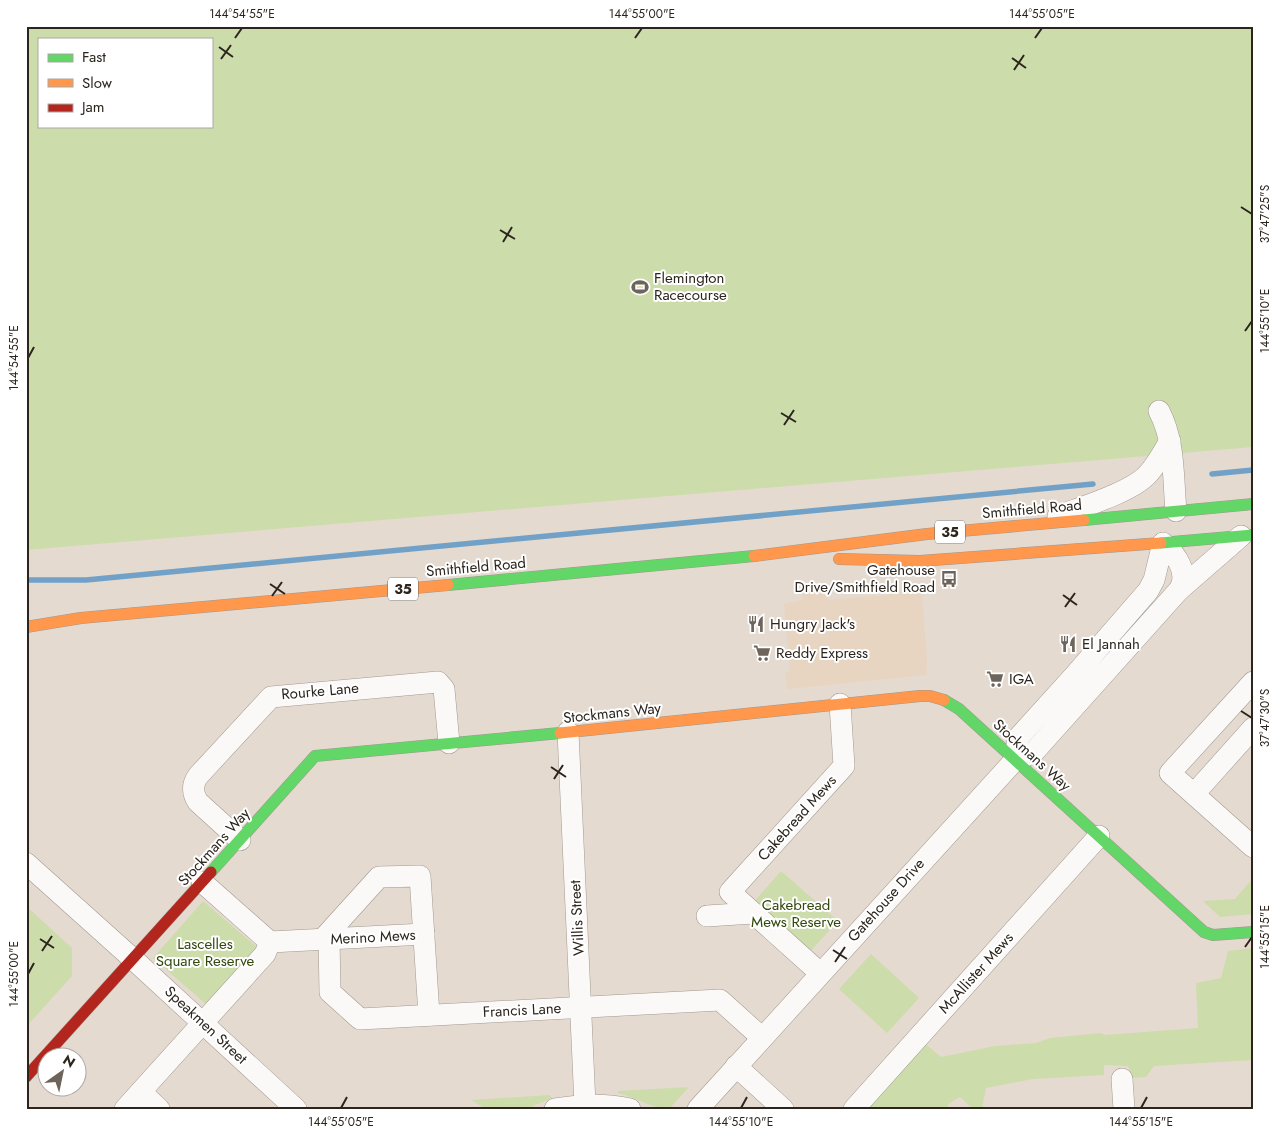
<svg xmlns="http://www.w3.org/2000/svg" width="1279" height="1135" viewBox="0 0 1279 1135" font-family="Jost,sans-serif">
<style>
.built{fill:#e7d4c1}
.green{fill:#cddcab;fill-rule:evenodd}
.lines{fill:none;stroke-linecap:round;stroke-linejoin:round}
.stream{stroke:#71a1c7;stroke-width:5.5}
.street-casing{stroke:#a19990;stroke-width:22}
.fast-casing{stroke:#a19990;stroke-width:12}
.slow-casing{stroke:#a19990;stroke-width:12}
.jam-casing{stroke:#a19990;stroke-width:12}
.street{stroke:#fbf9f8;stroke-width:21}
.fast{stroke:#63d668;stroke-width:11}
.slow{stroke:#ff974d;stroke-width:11}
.jam{stroke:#b3261e;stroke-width:11}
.ticks{fill:none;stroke:#2c251d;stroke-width:2}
.labels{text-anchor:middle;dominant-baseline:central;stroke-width:4;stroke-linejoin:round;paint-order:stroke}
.shield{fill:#fff;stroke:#6b6661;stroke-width:1}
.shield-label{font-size:14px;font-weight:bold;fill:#2c251d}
.poi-label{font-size:15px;fill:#2c251d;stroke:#fff;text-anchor:start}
.street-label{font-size:15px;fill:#2c251d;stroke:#fff}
.park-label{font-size:15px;fill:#31470b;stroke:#fff}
.neatline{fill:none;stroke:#2c251d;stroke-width:2}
.ticks-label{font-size:12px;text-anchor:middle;fill:#2c251d}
</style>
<rect width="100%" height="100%" fill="#e5dacf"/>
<polygon class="built" points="898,587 921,587 927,660 926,675 788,689 785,673 790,672 784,604 802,600 803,596 797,590 821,589 828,600 888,595 896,590"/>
<g class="green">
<path d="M26 26H1253V447L26 550ZM39 39H211V126H39Z"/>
<polygon points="781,871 838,921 808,954 752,904"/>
<polygon points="1253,878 1253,914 1220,917 1203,901 1235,899"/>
<polygon points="203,901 258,948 207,1005 153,958"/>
<polygon points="26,906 72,948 72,976 26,1027"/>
<polygon points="1253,948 1253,1060 1154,1066 1146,1077 1132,1078 1128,1066 1104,1065 1104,1075 1033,1079 986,1088 982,1109 973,1109 960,1097 951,1102 945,1109 862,1109 922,1041 941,1057 995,1046 1036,1043 1050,1038 1101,1033 1105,1035 1198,1028 1196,983 1221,978 1228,951"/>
<polygon points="871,954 919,998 887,1033 839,989"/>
<path d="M689 1087 669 1109C653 1109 635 1097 618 1093V1091Z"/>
<polygon points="550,1095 552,1098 526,1109 486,1109 471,1100"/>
</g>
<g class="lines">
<g class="stream">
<polyline points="1212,474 1253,470"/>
<polyline points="26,580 86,580 1093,484"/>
</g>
<g class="street-casing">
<g id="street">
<path d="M1159 411C1175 441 1173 478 1176 511"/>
<path d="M1058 516C1082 507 1132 492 1148 474 1157 464 1163 452 1170 441"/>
<polyline points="1179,590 1241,536"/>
<polyline points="1253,682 1170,773 1253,847"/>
<polyline points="568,732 585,1105"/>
<polyline points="1194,794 1253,728"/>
<path d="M240 840 198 802C192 793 192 784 198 776L271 697 438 682 444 689 449 743"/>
<polyline points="26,863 133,959 296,1109"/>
<polyline points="707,916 753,913"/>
<polyline points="329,939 330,992 360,1019 720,1000 761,1037"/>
<polyline points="322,940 379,877 420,876 429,1015"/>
<polyline points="270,942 424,934"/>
<polyline points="820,973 730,892 844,766 840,704"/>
<polyline points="736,1066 783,1109"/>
<polyline points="1122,1079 1124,1109"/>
<polyline points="141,1092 159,1109"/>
<polyline points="125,1109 265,954 270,942 202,882"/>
<path d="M555 1109C583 1105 602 1103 630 1109"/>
<path d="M698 1109 1015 760 1033 753 1179 590C1190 574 1176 554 1163 543L1154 580 1148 591 1075 675 1018 738 1015 760"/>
<polyline points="854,1109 1099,836"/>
</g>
</g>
<g class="fast-casing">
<g id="fast">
<polyline points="1084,520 1253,504"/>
<polyline points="1161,543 1253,535"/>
<polyline points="448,585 754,556"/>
<polyline points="944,700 959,709 1204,932 1213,935 1253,932"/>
<polyline points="211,872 315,756 560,733"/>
</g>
</g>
<g class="slow-casing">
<g id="slow">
<polyline points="754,556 927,534 1084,520"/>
<polyline points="839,559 920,561 1161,543"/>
<polyline points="26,627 81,618 448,585"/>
<polyline points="560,733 920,696 930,696 944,700"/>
</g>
</g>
<g class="jam-casing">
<polyline id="jam" points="26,1077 211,872"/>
</g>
<use href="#street" class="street"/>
<use href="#fast" class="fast"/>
<use href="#slow" class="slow"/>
<use href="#jam" class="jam"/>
</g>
<path class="ticks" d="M235 38 242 28M635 38 642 28M1035 38 1042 28M219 47 233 57M1012 58 1026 68M221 59 231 45M1014 70 1024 55M1241 207 1252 214M500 230 515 239M503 242 512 227M1245 331 1252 321M28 358 34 347M781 413 796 422M784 425 794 410M270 584 285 594M1063 595 1077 605M272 596 282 582M1065 607 1075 593M1241 711 1252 718M551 767 566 777M554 779 563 765M40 939 54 948M1245 947 1252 937M833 950 847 959M42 951 52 936M835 962 845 947M28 974 34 963M341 1108 347 1097M741 1108 747 1097M1141 1108 1147 1097"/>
<defs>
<g id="stadium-bare" transform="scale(1.35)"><path d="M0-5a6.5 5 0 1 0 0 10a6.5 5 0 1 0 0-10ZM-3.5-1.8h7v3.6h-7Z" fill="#6d645b" stroke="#fff" stroke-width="2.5" paint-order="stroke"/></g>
<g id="bus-bare" transform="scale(1.35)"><path d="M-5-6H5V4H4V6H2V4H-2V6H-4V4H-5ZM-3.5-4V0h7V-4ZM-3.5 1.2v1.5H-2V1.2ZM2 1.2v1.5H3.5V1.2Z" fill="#6d645b" stroke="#fff" stroke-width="2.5" paint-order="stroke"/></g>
<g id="restaurant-bare" transform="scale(1.35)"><path d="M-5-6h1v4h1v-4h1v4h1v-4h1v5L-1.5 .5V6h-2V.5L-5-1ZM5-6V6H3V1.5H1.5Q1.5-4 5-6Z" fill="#6d645b" stroke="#fff" stroke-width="2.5" paint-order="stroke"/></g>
<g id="supermarket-bare" transform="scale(1.35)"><path d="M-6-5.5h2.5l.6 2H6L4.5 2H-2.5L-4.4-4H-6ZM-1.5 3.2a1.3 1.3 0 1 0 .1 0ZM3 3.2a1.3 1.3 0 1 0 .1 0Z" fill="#6d645b" stroke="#fff" stroke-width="2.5" paint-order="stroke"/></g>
</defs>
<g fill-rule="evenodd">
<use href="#stadium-bare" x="640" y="287"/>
<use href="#bus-bare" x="949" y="579"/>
<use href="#restaurant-bare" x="756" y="624"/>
<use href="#restaurant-bare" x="1068" y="644"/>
<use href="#supermarket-bare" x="762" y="653"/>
<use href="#supermarket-bare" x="995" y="679"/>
</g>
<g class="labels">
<g class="shield">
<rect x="935" y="520.5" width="30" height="23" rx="4"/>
<rect x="388" y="577.5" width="30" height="23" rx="4"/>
</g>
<g class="shield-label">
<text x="950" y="532">35</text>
<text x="403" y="589">35</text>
</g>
<g class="poi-label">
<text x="654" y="278">Flemington<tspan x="654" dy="17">Racecourse</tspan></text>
<text x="935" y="570" text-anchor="end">Gatehouse<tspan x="935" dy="17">Drive/Smithfield Road</tspan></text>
<text x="770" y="624">Hungry Jack's</text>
<text x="1082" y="644">El Jannah</text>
<text x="776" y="653">Reddy Express</text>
<text x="1009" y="679">IGA</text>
</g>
<g class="street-label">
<text transform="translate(1032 509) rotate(-5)">Smithfield Road</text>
<text transform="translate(476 567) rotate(-5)">Smithfield Road</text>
<text transform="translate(320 691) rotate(-5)">Rourke Lane</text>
<text transform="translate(612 713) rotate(-6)">Stockmans Way</text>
<text transform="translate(1032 755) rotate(42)">Stockmans Way</text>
<text transform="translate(797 818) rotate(-48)">Cakebread Mews</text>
<text transform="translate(214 847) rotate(-48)">Stockmans Way</text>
<text transform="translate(886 900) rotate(-48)">Gatehouse Drive</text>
<text transform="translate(577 918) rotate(-93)">Willis Street</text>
<text transform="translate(373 937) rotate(-3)">Merino Mews</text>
<text transform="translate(976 973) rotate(-48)">McAllister Mews</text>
<text transform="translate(522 1010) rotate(-3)">Francis Lane</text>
<text transform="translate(206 1025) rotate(43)">Speakmen Street</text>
</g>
<g class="park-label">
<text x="796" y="905">Cakebread<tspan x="796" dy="17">Mews Reserve</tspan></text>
<text x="205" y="944">Lascelles<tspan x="205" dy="17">Square Reserve</tspan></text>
</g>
</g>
<rect width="1279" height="1135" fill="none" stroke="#ffffff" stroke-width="55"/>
<rect x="38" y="38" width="175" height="90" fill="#ffffff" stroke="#aba8a5"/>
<rect x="48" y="54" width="25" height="8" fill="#63d668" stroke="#aba8a5"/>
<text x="82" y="62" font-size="15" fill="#2c251d">Fast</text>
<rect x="48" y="79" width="25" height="8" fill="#ff974d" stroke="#aba8a5"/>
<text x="82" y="88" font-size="15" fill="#2c251d">Slow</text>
<rect x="48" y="104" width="25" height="8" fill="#b3261e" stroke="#aba8a5"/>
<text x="82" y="112" font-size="15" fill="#2c251d">Jam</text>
<g transform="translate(62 1072) rotate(33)"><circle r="24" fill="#ffffff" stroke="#aba8a5"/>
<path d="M0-4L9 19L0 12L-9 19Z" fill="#6d645b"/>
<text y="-8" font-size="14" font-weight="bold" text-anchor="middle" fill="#2c251d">N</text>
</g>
<rect x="28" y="28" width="1224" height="1080" class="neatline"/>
<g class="ticks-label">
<text x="242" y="18">144°54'55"E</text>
<text x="642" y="18">144°55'00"E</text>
<text x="1042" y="18">144°55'05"E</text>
<text transform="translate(1265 214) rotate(-90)" y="4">37°47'25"S</text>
<text transform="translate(1265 321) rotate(-90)" y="4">144°55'10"E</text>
<text transform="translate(14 358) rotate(-90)" y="4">144°54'55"E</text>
<text transform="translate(1265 718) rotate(-90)" y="4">37°47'30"S</text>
<text transform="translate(1265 937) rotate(-90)" y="4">144°55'15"E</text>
<text transform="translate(14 974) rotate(-90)" y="4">144°55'00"E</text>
<text x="341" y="1126">144°55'05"E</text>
<text x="741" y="1126">144°55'10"E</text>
<text x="1141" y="1126">144°55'15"E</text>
</g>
</svg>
